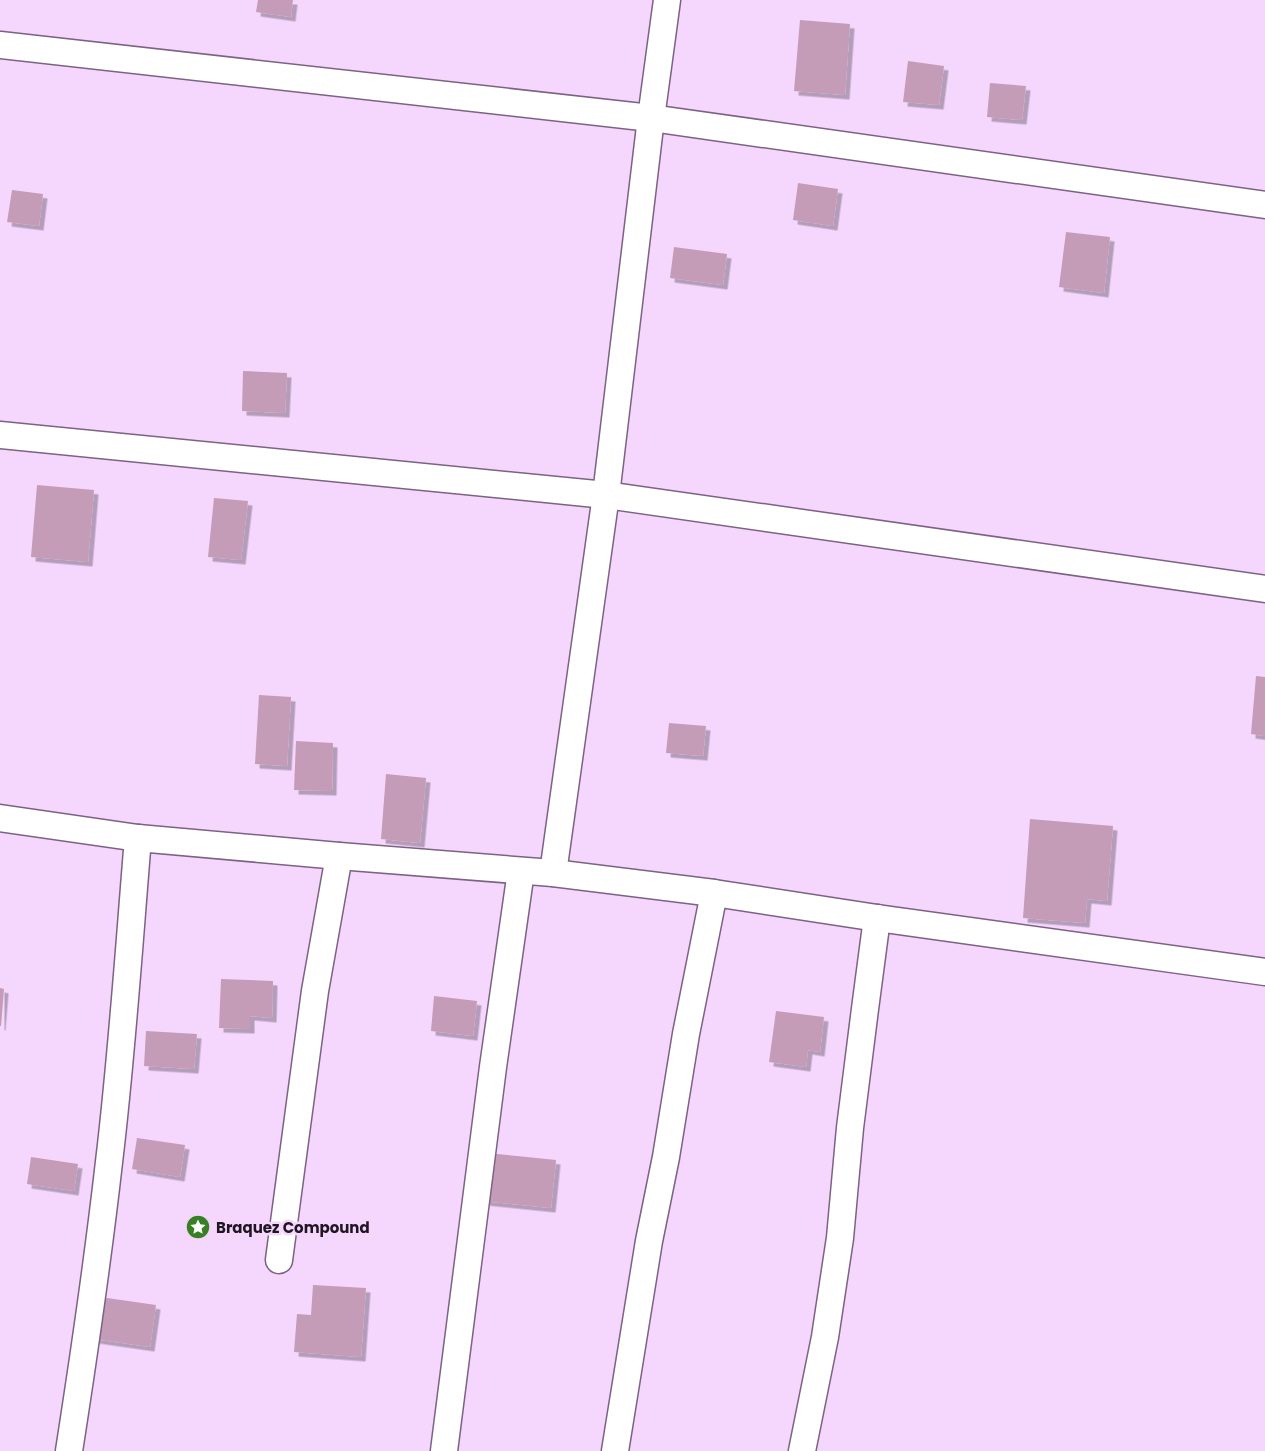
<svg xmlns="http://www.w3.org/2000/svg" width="1265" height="1451" viewBox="0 0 1265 1451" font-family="Poppins,sans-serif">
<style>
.building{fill:#c59cb7;filter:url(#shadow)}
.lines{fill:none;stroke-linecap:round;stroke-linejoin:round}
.street-casing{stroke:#7c6283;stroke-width:29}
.street{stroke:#fff;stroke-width:26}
.labels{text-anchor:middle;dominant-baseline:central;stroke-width:5;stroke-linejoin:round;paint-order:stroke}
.poi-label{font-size:15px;font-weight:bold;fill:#201522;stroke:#f5d6fc;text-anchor:start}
</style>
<defs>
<filter id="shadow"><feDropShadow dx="4.5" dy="4.5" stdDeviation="0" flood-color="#0004"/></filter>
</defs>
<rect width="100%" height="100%" fill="#f5d6fc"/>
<g class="building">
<polygon points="258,0 293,0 291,17 256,12"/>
<polygon points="800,20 850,24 845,95 794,91"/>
<polygon points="908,61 944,66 939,105 903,102"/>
<polygon points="990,83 1026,86 1022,120 987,117"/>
<polygon points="798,183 838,189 833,226 793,220"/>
<polygon points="12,190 43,194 39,226 7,222"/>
<polygon points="1066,232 1110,237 1104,293 1059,287"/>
<polygon points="674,247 727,254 723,285 670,278"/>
<polygon points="243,371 287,373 285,413 242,411"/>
<polygon points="37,485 94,490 88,562 31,557"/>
<polygon points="214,498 248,501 241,560 208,557"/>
<polygon points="1256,676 1265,677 1265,736 1251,734"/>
<polygon points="259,695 291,697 287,766 255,764"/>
<polygon points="669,723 706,726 703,756 666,753"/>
<polygon points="296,741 333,743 332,791 294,790"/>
<polygon points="386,774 426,778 420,843 381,839"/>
<polygon points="1030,819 1113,826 1107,901 1087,899 1085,923 1023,918"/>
<polygon points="221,979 273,981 272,1018 250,1016 250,1029 219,1028"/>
<polygon points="0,988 4,989 1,1026 0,1026"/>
<polygon points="434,996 477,1001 473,1036 431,1031"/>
<polygon points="776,1011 824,1017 820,1052 808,1050 806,1067 769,1062"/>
<polygon points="146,1031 197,1034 194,1069 144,1066"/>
<polygon points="137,1138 185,1145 180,1177 132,1169"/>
<polygon points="487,1153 556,1160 551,1208 482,1201"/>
<polygon points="31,1157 78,1164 74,1191 27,1184"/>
<polygon points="313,1285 366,1288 361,1357 294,1352 297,1314 311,1315"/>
<polygon points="100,1297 156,1305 150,1347 94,1339"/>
</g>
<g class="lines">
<g class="street-casing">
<g id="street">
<polyline points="0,45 651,118 1265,205"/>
<polyline points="0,435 606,495 1265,589"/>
<polyline points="0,818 138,838 339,856 553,873 714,893 877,918 1265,972"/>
<polyline points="553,873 606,495 651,118 667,0"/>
<polyline points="279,1260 315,991 339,856"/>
<path d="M69 1451C84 1355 98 1259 109 1162 122 1055 129 946 138 838"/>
<polyline points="444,1451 493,1067 521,871"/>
<polyline points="615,1451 649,1241 666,1157 686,1034 714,893"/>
<polyline points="802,1451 825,1337 840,1238 850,1128 865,1009 877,918"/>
</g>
</g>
<use href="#street" class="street"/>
</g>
<defs>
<g id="sight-disc" transform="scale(1.25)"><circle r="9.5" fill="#377f24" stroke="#f5d6fc"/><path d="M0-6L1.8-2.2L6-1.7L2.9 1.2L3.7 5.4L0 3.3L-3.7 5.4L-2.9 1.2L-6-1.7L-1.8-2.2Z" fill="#fff"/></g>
</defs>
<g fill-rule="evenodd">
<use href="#sight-disc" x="198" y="1227"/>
</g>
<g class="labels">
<g class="poi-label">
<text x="216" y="1227">Braquez Compound</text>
</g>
</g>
</svg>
